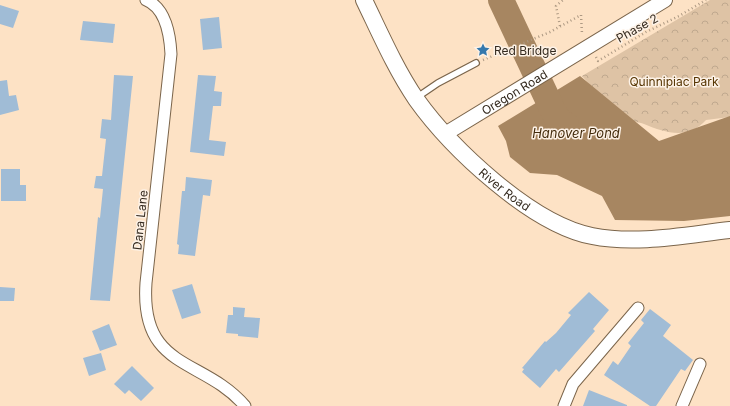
<svg xmlns="http://www.w3.org/2000/svg" width="730" height="406" viewBox="0 0 730 406" font-family="Inter,sans-serif">
<style>
.park{fill:url(#park-crowns)}
.water{fill:#a78661}
.lines{fill:none;stroke-linecap:round;stroke-linejoin:round}
.river{stroke:#a78661;stroke-width:26}
.building{fill:#a0bcd6}
.service-casing{stroke:#7b654b;stroke-width:8}
.minor-casing{stroke:#7b654b;stroke-width:13}
.tertiary-casing{stroke:#7b654b;stroke-width:16}
.secondary-casing{stroke:#7b654b;stroke-width:18}
.path{stroke:#ad9983;stroke-width:2.5;stroke-dasharray:1 3;stroke-linecap:butt}
.service{stroke:#fff;stroke-width:5.5}
.minor{stroke:#fff;stroke-width:11}
.tertiary{stroke:#fff;stroke-width:14}
.secondary{stroke:#fff;stroke-width:16}
.labels{text-anchor:middle;dominant-baseline:central;stroke-width:3;stroke-linejoin:round;paint-order:stroke}
.street-label{font-size:12px;fill:#342a1f;stroke:#fdf2e7}
.poi-label{font-size:12px;fill:#342a1f;stroke:#fdf2e7;text-anchor:start}
.park-label{font-size:12px;fill:#553401;stroke:#fdf2e7}
.water-label{font-size:13px;font-style:italic;fill:#442c0d;stroke:#fdf2e7}
</style>
<defs>
<pattern id="park-crowns" width="20" height="18" patternUnits="userSpaceOnUse"><rect width="20" height="18" fill="#dec3a5"/><path d="M2 6a3 3 0 1 1 6 0M12 15a3 3 0 1 1 6 0" fill="none" stroke="#bfa88e"/></pattern>
</defs>
<rect width="100%" height="100%" fill="#fde2c5"/>
<path class="park" d="M710 0H730V117L706 120C688 140 666 133 644 124 639 122 631 122 626 119 609 108 596 91 582 76Z"/>
<polygon class="water" points="580,76 659,141 730,116 730,216 684,221 615,220 602,196 557,175 530,173 510,157 506,141 498,126"/>
<g class="lines">
<polyline class="river" points="501,0 557,119 566,125"/>
</g>
<g class="building">
<polygon points="0,5 19,11 13,28 0,24"/>
<polygon points="219,17 222,48 203,50 200,19"/>
<polygon points="83,21 115,24 113,43 80,40"/>
<polygon points="114,75 133,76 110,301 90,300 98,217 100,218 103,189 94,188 96,176 102,176 106,139 100,138 102,119 111,120"/>
<polygon points="198,75 216,76 214,91 222,92 221,106 213,106 209,140 226,142 224,156 190,152"/>
<polygon points="7,80 9,96 16,95 19,110 0,115 0,81"/>
<polygon points="1,169 20,169 20,185 26,185 26,201 1,201"/>
<polygon points="186,177 212,180 210,196 203,195 195,256 178,254 179,245 177,244 182,191 185,191"/>
<polygon points="192,284 201,313 182,319 172,290"/>
<polygon points="0,287 15,288 14,301 0,301"/>
<polygon points="589,292 609,310 593,329 595,331 559,372 556,369 540,388 522,372 524,369 522,368 545,341 546,342 556,333 571,315 568,313"/>
<polygon points="233,307 245,308 244,317 260,318 258,338 238,336 238,334 226,333 228,315 233,315"/>
<polygon points="650,309 671,325 663,336 693,360 685,371 681,369 656,406 650,406 604,375 613,361 618,365 631,346 628,343 644,323 641,320"/>
<polygon points="109,324 117,345 100,351 92,331"/>
<polygon points="101,353 106,370 89,376 83,358"/>
<polygon points="132,366 154,388 141,401 129,390 125,394 114,384"/>
<polygon points="589,390 627,405 627,406 583,406"/>
</g>
<g class="lines">
<g class="service-casing">
<polyline id="service" points="416,98 438,83 476,63"/>
</g>
<g class="minor-casing">
<g id="minor">
<path d="M146 0C166 8 170 35 171 54L146 283C140 371 203 357 245 406"/>
<polyline points="564,406 573,384 638,308"/>
<polyline points="682,406 700,364"/>
</g>
</g>
<g class="tertiary-casing">
<g id="tertiary">
<path id="s1" d="M445 134 665 0"/>
</g>
</g>
<g class="secondary-casing">
<g id="secondary">
<path id="s2" d="M364 0C380 33 395 68 416 99 451 148 531 224 592 236 636 245 685 235 730 230"/>
</g>
</g>
<g class="path">
<polyline points="560,26 556,6 563,0"/>
<polyline points="596,57 598,61 646,32 679,16 706,0"/>
<polyline points="483,60 550,32 581,15 582,34"/>
</g>
<use href="#service" class="service"/>
<use href="#minor" class="minor"/>
<use href="#tertiary" class="tertiary"/>
<use href="#secondary" class="secondary"/>
</g>
<defs>
<g id="sight-bare" transform="scale(1.08)"><path d="M0-6L1.8-2.2L6-1.7L2.9 1.2L3.7 5.4L0 3.3L-3.7 5.4L-2.9 1.2L-6-1.7L-1.8-2.2Z" fill="#3478ad" stroke="#fdf2e7" stroke-width="2.5" paint-order="stroke"/></g>
</defs>
<g fill-rule="evenodd">
<use href="#sight-bare" x="483" y="50"/>
</g>
<g class="labels">
<g class="street-label">
<text transform="translate(637 28) rotate(-29)">Phase 2</text>
<text stroke="none"><textPath href="#s1" startOffset="81">Oregon Road</textPath></text>
<text stroke="none"><textPath href="#s2" startOffset="239">River Road</textPath></text>
<text transform="translate(140 220) rotate(-84)">Dana Lane</text>
</g>
<g class="poi-label">
<text x="494" y="50">Red Bridge</text>
</g>
<g class="park-label">
<text x="674" y="81">Quinnipiac Park</text>
</g>
<g class="water-label">
<text x="576" y="133">Hanover Pond</text>
</g>
</g>
</svg>
